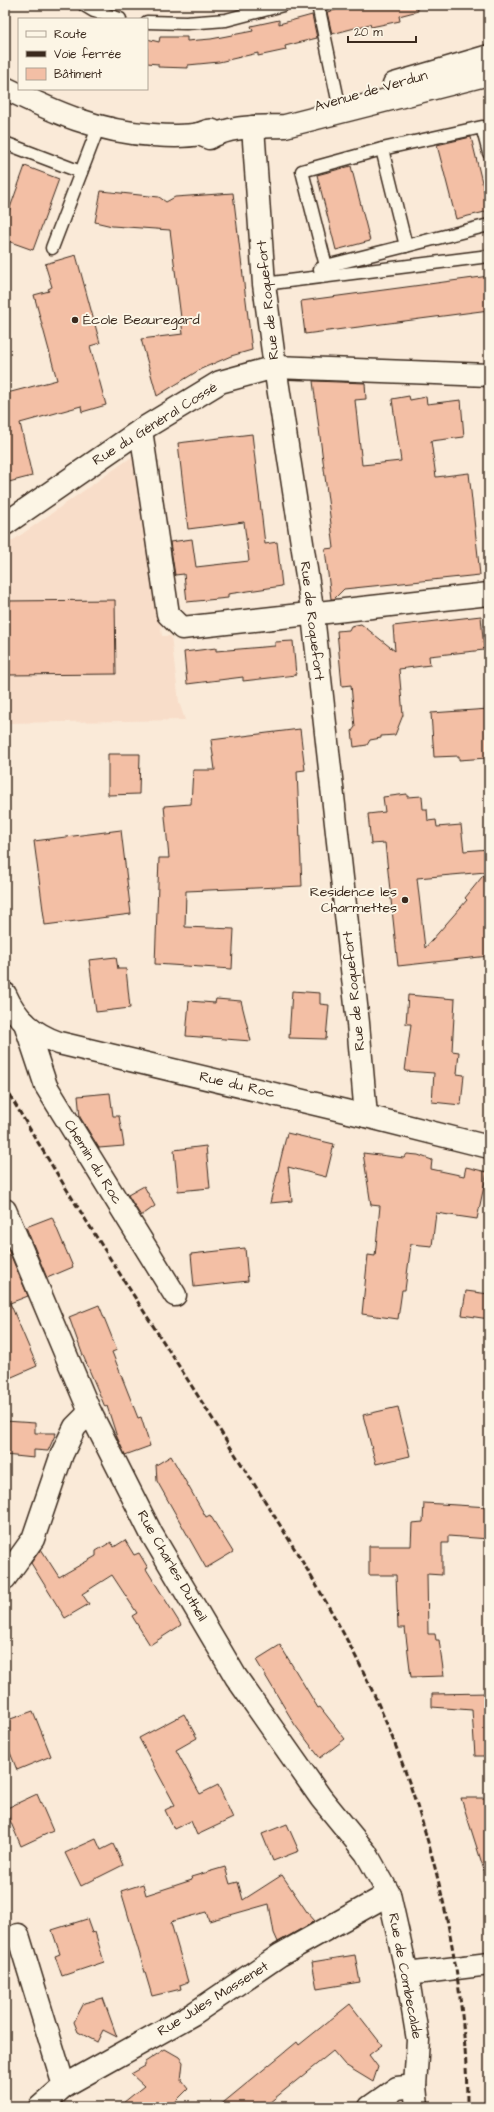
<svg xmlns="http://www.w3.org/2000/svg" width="494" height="2112" viewBox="0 0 494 2112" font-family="'Architects Daughter',sans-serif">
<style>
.built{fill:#f8ddc9}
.building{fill:#f3bfa5;stroke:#3b2a1e;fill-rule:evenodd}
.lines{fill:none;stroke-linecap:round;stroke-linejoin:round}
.lane-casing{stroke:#3b2a1e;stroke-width:15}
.street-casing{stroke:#3b2a1e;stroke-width:25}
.lane{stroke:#fcf5e5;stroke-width:12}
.street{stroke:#fcf5e5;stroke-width:22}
.rail{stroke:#3b2a1e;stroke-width:3;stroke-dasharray:6 3;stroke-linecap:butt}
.poi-dot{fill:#3b2a1e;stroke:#fcf5e5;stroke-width:1.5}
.labels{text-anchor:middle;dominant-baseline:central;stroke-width:4;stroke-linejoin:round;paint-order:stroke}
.street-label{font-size:14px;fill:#3b2a1e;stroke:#fcf5e5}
.poi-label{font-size:14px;fill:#3b2a1e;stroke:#fcf5e5;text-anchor:start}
</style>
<rect width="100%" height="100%" fill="#faead8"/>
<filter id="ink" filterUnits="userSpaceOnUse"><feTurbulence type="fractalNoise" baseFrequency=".025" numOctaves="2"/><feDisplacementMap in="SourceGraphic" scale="8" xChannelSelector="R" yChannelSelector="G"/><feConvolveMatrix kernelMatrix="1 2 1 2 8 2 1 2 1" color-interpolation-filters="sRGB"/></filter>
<g filter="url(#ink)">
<polygon class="built" points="136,454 162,636 171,636 179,702 185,720 5,723 5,546"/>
<g class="building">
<polygon points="354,5 417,5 418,11 399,16 400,21 371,27 370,24 332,34 327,12"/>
<polygon points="312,15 317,38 285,46 286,50 258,56 258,53 219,62 188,65 188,68 158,67 158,64 147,63 147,39 159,42 160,37 187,37 187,41 211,39 253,31 251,26 279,20 279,24"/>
<polygon points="471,137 489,211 456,219 437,145"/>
<polygon points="25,166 59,179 33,250 5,240 5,222"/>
<polygon points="351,166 370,241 336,250 317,175"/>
<polygon points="101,191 159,197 166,202 175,197 233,193 252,350 231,356 201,369 157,396 141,339 183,334 170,230 112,226 95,222"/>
<polygon points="76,255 100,343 90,346 106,405 82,412 81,406 20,423 32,476 5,483 5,392 11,392 57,380 34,295 49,291 48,289 52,287 45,264"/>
<polygon points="489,276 489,310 305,334 301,301"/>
<polygon points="313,381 365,383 366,399 355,400 362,465 401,461 392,399 409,396 410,400 426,397 427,404 461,400 464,437 431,441 436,477 469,473 480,575 344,589 334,599 331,599 325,549 334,548"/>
<polygon points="252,434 265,544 277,542 282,586 228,594 228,598 187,602 184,574 175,575 170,542 192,539 196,567 249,561 244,522 188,529 178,443"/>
<polygon points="115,600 116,674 5,675 5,601"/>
<polygon points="481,616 484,650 429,656 430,665 399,669 403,715 395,735 381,736 381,738 370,740 367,745 354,747 352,731 355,727 351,685 342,686 337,631 349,630 351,626 361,624 395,651 393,626"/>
<polygon points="293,641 296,675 243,681 243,677 187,684 184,652 216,648 216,651 275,646 275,642"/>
<polygon points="489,709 489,753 487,754 487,758 459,760 459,756 434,757 431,713"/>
<polygon points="300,729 305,770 297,771 302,886 186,891 185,927 234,929 232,969 155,964 159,858 169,858 164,806 191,804 193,770 215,770 211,740"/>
<polygon points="108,754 140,754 139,794 108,795"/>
<path d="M407 794V797L422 796 423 809H427L428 821 436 820 437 827 461 825 464 851 489 849V956L398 966 385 843 371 844 368 814 385 812 383 797ZM486 872 465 898 467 900 425 948 417 878Z"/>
<polygon points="121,830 131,914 45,925 34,841"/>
<polygon points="116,957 118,969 126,969 130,1008 96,1012 89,960"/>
<polygon points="292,991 320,993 320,1004 329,1005 326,1039 289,1038"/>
<polygon points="408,995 455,999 452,1051 459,1052 457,1074 464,1075 461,1105 432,1102 434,1073 405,1071 411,1024 406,1024"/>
<polygon points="216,999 241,1001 251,1041 186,1036 189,1001 215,1003"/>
<polygon points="110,1093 113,1116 119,1116 124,1146 99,1148 80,1117 78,1096"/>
<polygon points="287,1133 334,1144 326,1177 288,1167 292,1201 270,1203"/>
<polygon points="206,1146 210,1188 178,1191 174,1150"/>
<polygon points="363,1153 404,1158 407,1154 418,1155 432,1160 431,1169 464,1176 466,1167 487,1172 477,1219 436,1213 432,1246 411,1244 405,1290 402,1290 398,1319 362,1314 368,1255 375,1256 380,1206 371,1205"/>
<polygon points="144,1186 155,1206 141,1216 128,1195"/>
<polygon points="52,1217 73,1267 47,1278 26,1227"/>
<polygon points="5,1242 28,1296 10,1303 37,1366 5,1380"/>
<polygon points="245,1248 248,1281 194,1287 191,1254"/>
<polygon points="466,1291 489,1294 489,1319 462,1315"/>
<polygon points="99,1305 117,1350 112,1352 138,1418 141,1417 150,1446 125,1455 117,1437 107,1406 105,1407 82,1353 69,1317"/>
<polygon points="398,1407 410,1456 376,1464 363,1415"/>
<polygon points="5,1421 35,1423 35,1433 56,1433 48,1451 34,1450 34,1458 5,1455"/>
<polygon points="171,1456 206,1517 210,1515 233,1552 206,1568 157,1481 156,1465"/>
<polygon points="424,1503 489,1507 489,1539 448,1536 448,1543 442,1543 442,1575 427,1574 428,1634 435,1634 436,1640 439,1640 444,1676 411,1677 405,1628 398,1628 396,1575 369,1575 369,1546 411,1546 412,1523 423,1522"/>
<polygon points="125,1540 134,1555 139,1553 148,1568 146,1569 181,1625 150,1645 132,1616 137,1613 112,1575 82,1594 89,1604 65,1618 31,1563 41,1549 59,1577 96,1556 96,1551 111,1542 114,1547"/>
<polygon points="280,1645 318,1708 320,1707 345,1739 320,1758 295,1725 256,1660"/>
<polygon points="489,1693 489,1756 475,1756 472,1710 432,1707 432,1694"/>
<polygon points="33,1711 51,1756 17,1770 5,1740 5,1721"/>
<polygon points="184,1714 197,1738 176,1750 200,1794 218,1785 233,1818 197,1835 191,1821 174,1829 165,1810 175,1805 139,1738"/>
<polygon points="37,1794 53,1831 21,1846 5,1809"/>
<polygon points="461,1798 489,1798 489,1872 485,1873"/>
<polygon points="287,1824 299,1851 273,1861 262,1834"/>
<polygon points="96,1839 101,1850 113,1844 123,1865 81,1886 65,1853"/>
<polygon points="225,1867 230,1884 238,1882 243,1900 282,1875 307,1912 315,1921 278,1942 274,1933 269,1904 209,1921 206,1912 173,1921 171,1923 188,1982 180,1985 181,1989 152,1996 121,1891 143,1884 146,1895 192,1880 191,1877"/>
<polygon points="87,1919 92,1933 95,1932 104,1962 62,1976 55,1956 60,1954 52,1930"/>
<polygon points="355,1955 360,1982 317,1989 312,1962"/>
<polygon points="103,1998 117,2037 103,2030 97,2042 78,2032 74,2022 84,2003"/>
<polygon points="350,2004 382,2045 369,2055 378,2067 373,2082 345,2065 333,2051 264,2107 218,2107 297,2042 299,2045"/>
<polygon points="165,2049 179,2057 183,2062 181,2080 188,2089 170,2107 118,2107 144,2086 131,2074 145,2066 145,2062"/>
</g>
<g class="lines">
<g class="lane-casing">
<g id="lane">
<polyline points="84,5 94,11 120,19"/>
<polyline points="318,5 338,100"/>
<polyline points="147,22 186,23 226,20 283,5"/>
<polyline points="5,143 81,172"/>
<polyline points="382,149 406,246"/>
<polyline points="52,248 98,128"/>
<polyline points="326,266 302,171 382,149 482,127 489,153"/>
<polyline points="320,269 326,266 489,225"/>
<polyline points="264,284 489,256"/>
</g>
</g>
<g class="street-casing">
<g id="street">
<polyline points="394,84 489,56"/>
<path d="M5 88C54 112 98 132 153 135 167 136 185 137 199 134 204 133 208 129 213 131"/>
<polyline points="253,127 264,284 275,367 313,615 358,1023 366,1116"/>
<path d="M199 134 209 138C230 125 261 127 285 126L489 74"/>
<polyline points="141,430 168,614 182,628 489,594"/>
<polyline points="5,524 141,430 220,382 275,367 489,375"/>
<path d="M5 994C16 1019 33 1034 59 1043L366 1116 489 1147"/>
<polyline points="25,1023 46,1086 175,1295"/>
<polyline points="5,1210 90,1412 151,1533 236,1677 321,1798 366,1853 389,1894 407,1974 418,2040 415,2086 417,2107"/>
<polyline points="5,1578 33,1539 62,1454 75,1427 90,1412"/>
<polyline points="18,1935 64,2086"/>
<polyline points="407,1974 489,1964"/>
<polyline points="40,2107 64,2086 193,2014 280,1955 389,1894"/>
<polyline points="370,2107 397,2088 415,2086"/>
</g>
</g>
<use href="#lane" class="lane"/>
<use href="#street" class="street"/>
<path class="rail" d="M5 1087C75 1207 152 1323 226 1440 274 1515 323 1591 363 1671 427 1803 467 1961 467 2107"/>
</g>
</g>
<g class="poi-dot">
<circle cx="75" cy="320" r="4"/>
<circle cx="405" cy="900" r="4"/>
</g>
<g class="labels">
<g class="street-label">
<text transform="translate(371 91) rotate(-16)">Avenue de Verdun</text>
<text transform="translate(268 300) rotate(-96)">Rue de Roquefort</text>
<text transform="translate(155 424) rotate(-32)">Rue du Général Cossé</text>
<text transform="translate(312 621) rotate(83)">Rue de Roquefort</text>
<text transform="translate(354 991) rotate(-96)">Rue de Roquefort</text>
<text transform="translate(237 1085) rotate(13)">Rue du Roc</text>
<text transform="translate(93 1162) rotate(58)">Chemin du Roc</text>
<text transform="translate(172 1566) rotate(60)">Rue Charles Dutheil</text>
<text transform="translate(405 1976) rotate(79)">Rue de Combecalde</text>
<text transform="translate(213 1999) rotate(-32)">Rue Jules Massenet</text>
</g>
<g class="poi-label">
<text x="83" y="320">École Beauregard</text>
<text x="397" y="892" text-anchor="end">Residence les<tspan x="397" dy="16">Charmettes</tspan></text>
</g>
</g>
<rect width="494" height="2112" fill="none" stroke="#fcf5e5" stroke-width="20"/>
<rect x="10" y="10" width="474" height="2092" fill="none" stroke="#3b2a1e" stroke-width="1.5" filter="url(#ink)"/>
<rect x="18" y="18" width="130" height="72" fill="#fcf5e5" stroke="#afa495"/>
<rect x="26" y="31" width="20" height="6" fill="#fcf5e5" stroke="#afa495"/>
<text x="54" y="38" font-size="12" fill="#3b2a1e">Route</text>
<rect x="26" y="51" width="20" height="6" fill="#3b2a1e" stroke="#afa495"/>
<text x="54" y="58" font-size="12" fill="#3b2a1e">Voie ferrée</text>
<rect x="26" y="68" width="20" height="12" fill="#f3bfa5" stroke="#afa495"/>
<text x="54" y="78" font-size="12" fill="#3b2a1e">Bâtiment</text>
<path d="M348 36v6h68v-6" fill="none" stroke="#3b2a1e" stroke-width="2"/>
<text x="354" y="36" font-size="12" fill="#3b2a1e" stroke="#fcf5e5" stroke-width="3" paint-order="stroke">20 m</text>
</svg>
